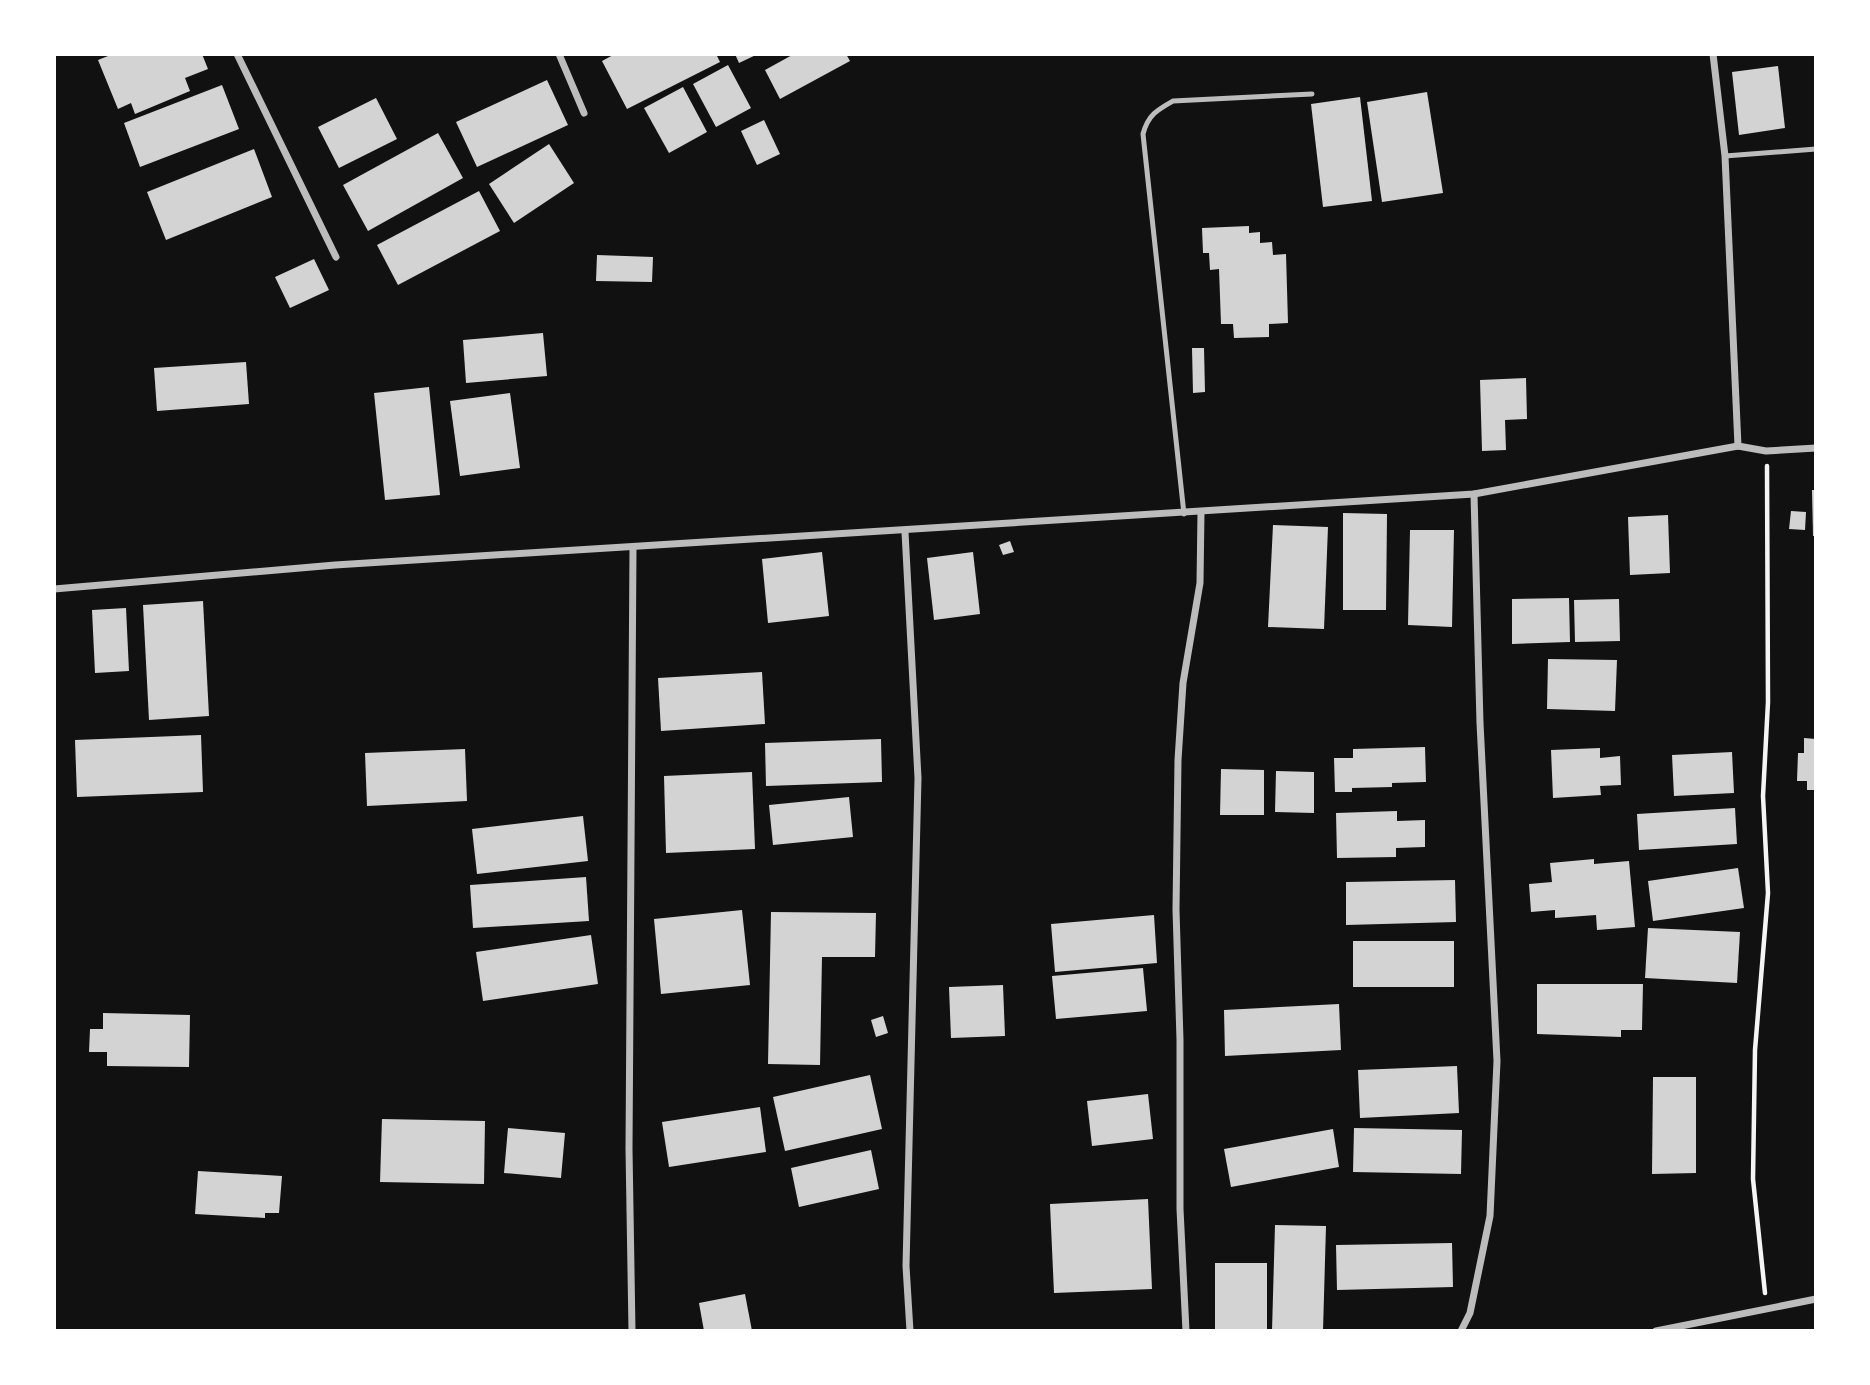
<svg xmlns="http://www.w3.org/2000/svg" width="1870" height="1385" viewBox="0 0 1870 1385" font-family="'Alegreya Sans',sans-serif">
<style>
.building{fill:#d3d3d3}
.lines{fill:none;stroke-linecap:round;stroke-linejoin:round}
.path{stroke:#f5f5f5;stroke-width:4.5}
.service{stroke:#bcbcbc;stroke-width:5}
.minor{stroke:#bcbcbc;stroke-width:7}
</style>
<rect width="100%" height="100%" fill="#111"/>
<g class="building">
<polygon points="113,54 202,54 208,69 185,78 190,91 135,114 131,103 118,109 98,60"/>
<polygon points="615,54 716,54 720,62 627,109 602,61"/>
<polygon points="735,54 758,54 739,63"/>
<polygon points="794,54 846,54 850,61 780,99 765,70"/>
<polygon points="728,65 751,108 716,127 693,84"/>
<polygon points="1778,66 1785,128 1739,135 1732,72"/>
<polygon points="547,80 568,125 477,167 456,122"/>
<polygon points="222,85 239,129 140,167 124,123"/>
<polygon points="683,87 707,132 669,153 644,108"/>
<polygon points="1427,92 1443,193 1382,202 1367,102"/>
<polygon points="1360,97 1372,201 1323,207 1311,104"/>
<polygon points="376,98 397,139 339,168 318,127"/>
<polygon points="764,120 780,154 757,165 741,131"/>
<polygon points="438,133 463,178 368,231 343,185"/>
<polygon points="549,144 574,183 514,223 489,184"/>
<polygon points="254,149 272,197 166,240 147,192"/>
<polygon points="479,191 500,231 398,285 377,245"/>
<polygon points="1249,226 1249,233 1260,232 1260,243 1272,242 1273,255 1286,254 1288,323 1269,324 1269,337 1234,338 1233,324 1221,324 1219,269 1210,270 1209,253 1203,253 1202,228"/>
<polygon points="597,255 653,257 652,282 596,281"/>
<polygon points="314,259 329,290 290,308 275,277"/>
<polygon points="543,333 547,376 466,383 463,340"/>
<polygon points="1192,348 1204,348 1205,392 1193,393"/>
<polygon points="246,362 249,404 157,411 154,368"/>
<polygon points="1526,378 1527,419 1505,420 1506,450 1482,451 1480,380"/>
<polygon points="429,387 440,495 385,500 374,393"/>
<polygon points="510,393 520,468 460,476 450,401"/>
<polygon points="1812,490 1816,490 1816,536 1813,536"/>
<polygon points="1791,511 1806,512 1805,530 1789,529"/>
<polygon points="1343,513 1387,514 1386,610 1343,610"/>
<polygon points="1668,515 1670,573 1630,575 1628,517"/>
<polygon points="1273,525 1328,527 1324,629 1268,627"/>
<polygon points="1410,530 1454,530 1452,627 1408,625"/>
<polygon points="1010,541 1014,552 1003,555 999,545"/>
<polygon points="822,552 829,616 768,623 762,559"/>
<polygon points="973,552 980,614 934,620 927,558"/>
<polygon points="1569,598 1570,642 1512,644 1512,599"/>
<polygon points="1619,599 1620,641 1575,642 1574,600"/>
<polygon points="203,601 209,716 149,720 143,605"/>
<polygon points="126,608 129,671 95,673 92,610"/>
<polygon points="1548,659 1617,660 1615,711 1547,709"/>
<polygon points="762,672 765,724 661,731 658,678"/>
<polygon points="201,735 203,792 77,797 75,740"/>
<polygon points="1804,738 1816,739 1816,790 1807,790 1807,781 1797,781 1798,753 1804,753"/>
<polygon points="881,739 882,782 766,786 765,743"/>
<polygon points="1425,747 1426,782 1392,783 1392,787 1352,788 1352,792 1335,792 1334,758 1353,758 1353,749"/>
<polygon points="1600,748 1600,758 1620,756 1621,785 1600,786 1601,795 1553,798 1551,750"/>
<polygon points="465,749 467,801 367,806 365,753"/>
<polygon points="1732,752 1734,793 1674,796 1672,755"/>
<polygon points="1221,769 1264,770 1264,815 1220,815"/>
<polygon points="1276,771 1314,772 1314,813 1275,812"/>
<polygon points="752,772 755,849 666,853 664,776"/>
<polygon points="849,797 853,837 773,845 769,805"/>
<polygon points="1735,808 1737,844 1639,850 1637,814"/>
<polygon points="1397,811 1397,821 1425,820 1425,847 1396,848 1396,857 1337,858 1336,813"/>
<polygon points="583,816 588,861 477,874 472,829"/>
<polygon points="1594,859 1594,864 1629,861 1635,927 1597,930 1596,915 1555,918 1555,910 1531,912 1529,884 1552,882 1550,863"/>
<polygon points="1738,868 1744,908 1653,921 1648,881"/>
<polygon points="586,877 589,921 473,928 470,885"/>
<polygon points="1455,880 1456,922 1346,925 1346,882"/>
<polygon points="742,910 750,985 661,994 654,919"/>
<polygon points="771,912 876,913 875,957 822,957 820,1065 768,1064"/>
<polygon points="1154,915 1157,963 1055,972 1051,924"/>
<polygon points="1648,928 1740,932 1737,983 1645,978"/>
<polygon points="591,935 598,984 483,1001 476,952"/>
<rect x="1353" y="941" width="101" height="46"/>
<polygon points="1143,968 1147,1011 1056,1019 1052,976"/>
<polygon points="1537,984 1643,984 1642,1030 1621,1030 1621,1037 1537,1034"/>
<polygon points="1003,985 1005,1036 951,1038 949,987"/>
<polygon points="1339,1004 1341,1050 1225,1056 1224,1010"/>
<polygon points="103,1013 190,1015 189,1067 107,1066 107,1052 89,1052 90,1029 103,1029"/>
<polygon points="883,1016 888,1033 876,1037 871,1020"/>
<polygon points="1457,1066 1459,1113 1360,1118 1358,1070"/>
<polygon points="870,1075 882,1129 785,1151 773,1097"/>
<polygon points="1653,1077 1696,1077 1696,1173 1652,1174"/>
<polygon points="1148,1094 1153,1139 1092,1146 1087,1101"/>
<polygon points="760,1107 766,1152 669,1167 662,1122"/>
<polygon points="382,1119 485,1121 484,1184 380,1182"/>
<polygon points="508,1128 565,1133 561,1178 504,1173"/>
<polygon points="1354,1128 1462,1130 1461,1174 1353,1172"/>
<polygon points="1333,1129 1339,1167 1231,1187 1224,1149"/>
<polygon points="871,1150 879,1189 799,1207 791,1168"/>
<polygon points="198,1171 282,1176 279,1213 265,1213 265,1218 195,1214"/>
<polygon points="1148,1199 1152,1289 1054,1293 1050,1204"/>
<polygon points="1275,1225 1326,1226 1323,1331 1272,1331"/>
<polygon points="1452,1243 1453,1287 1337,1290 1336,1245"/>
<rect x="1215" y="1263" width="52" height="68"/>
<polygon points="745,1294 752,1331 704,1331 699,1303"/>
</g>
<g class="lines">
<polyline class="path" points="1765,1293 1753,1179 1755,1050 1768,893 1763,796 1768,702 1767,466"/>
<g class="service">
<polyline points="1725,156 1816,149"/>
<path d="M1184 514 1143 134C1148 115 1157 110 1173 101L1312 94"/>
</g>
<g class="minor">
<polyline points="237,54 336,257"/>
<polyline points="559,54 584,113"/>
<polyline points="1713,54 1725,156 1738,446"/>
<polyline points="905,532 918,778 906,1266 910,1331"/>
<polyline points="54,589 335,565 1474,494 1738,446 1766,451 1816,448"/>
<polyline points="632,1331 629,1149 633,548"/>
<polyline points="1186,1331 1180,1209 1180,1040 1176,910 1178,760 1183,683 1200,583 1201,512"/>
<polyline points="1461,1331 1470,1313 1490,1216 1497,1061 1480,723 1474,494"/>
<polyline points="1656,1331 1816,1299"/>
</g>
</g>
<rect width="1870" height="1385" fill="none" stroke="#ffffff" stroke-width="112"/>
</svg>
